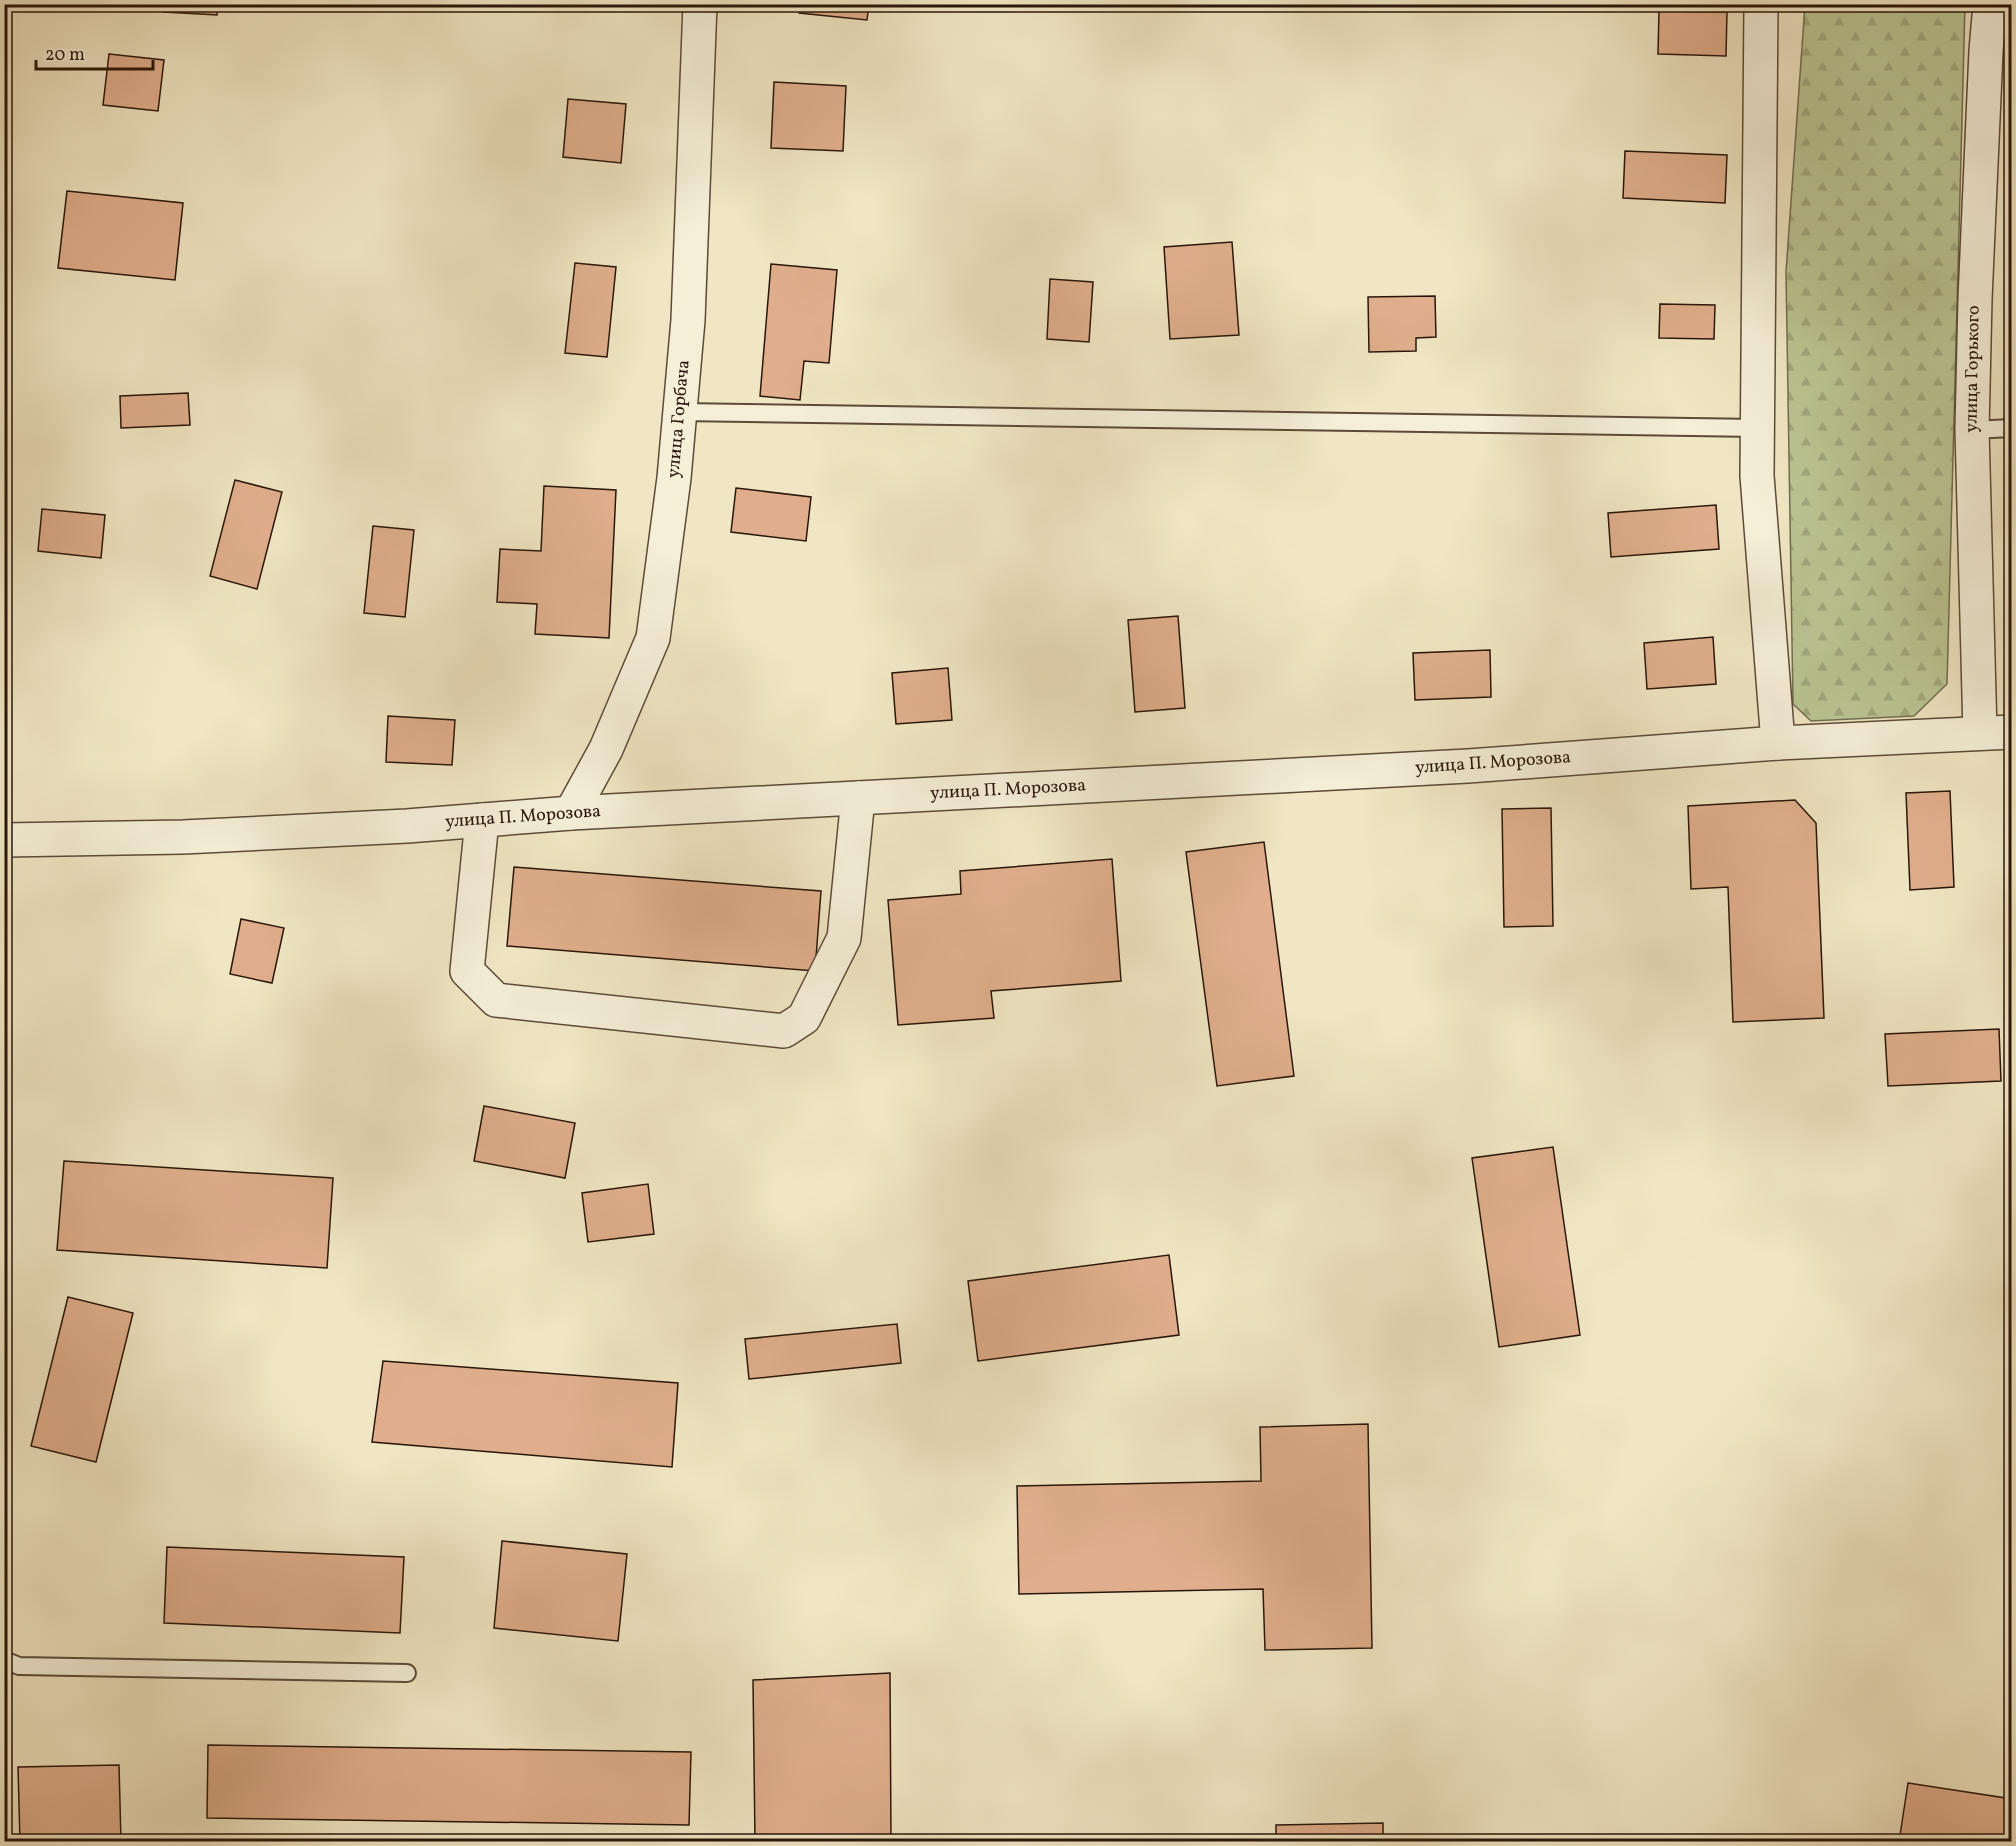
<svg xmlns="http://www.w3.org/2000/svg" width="2016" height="1846" viewBox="0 0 2016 1846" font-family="Vollkorn,serif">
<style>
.forest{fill:url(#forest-firs);stroke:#726d4e;stroke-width:1.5}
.building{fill:#e0ae8c;stroke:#29160a;stroke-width:1.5}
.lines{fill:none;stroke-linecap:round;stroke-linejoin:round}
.service-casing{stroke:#5b4a38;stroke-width:20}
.minor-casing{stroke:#5b4a38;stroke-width:36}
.service{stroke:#f5efd8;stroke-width:16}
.minor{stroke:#f5efd8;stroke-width:33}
.labels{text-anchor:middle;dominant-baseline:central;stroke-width:5;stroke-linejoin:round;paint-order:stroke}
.street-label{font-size:18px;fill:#29160a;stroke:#f5efd8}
</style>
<defs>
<pattern id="forest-firs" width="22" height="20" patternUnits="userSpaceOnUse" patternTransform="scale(1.5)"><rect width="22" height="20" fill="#bbc493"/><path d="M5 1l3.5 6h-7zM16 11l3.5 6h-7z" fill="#a1a87d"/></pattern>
</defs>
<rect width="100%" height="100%" fill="#f0e6c3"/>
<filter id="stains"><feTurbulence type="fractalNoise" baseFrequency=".00333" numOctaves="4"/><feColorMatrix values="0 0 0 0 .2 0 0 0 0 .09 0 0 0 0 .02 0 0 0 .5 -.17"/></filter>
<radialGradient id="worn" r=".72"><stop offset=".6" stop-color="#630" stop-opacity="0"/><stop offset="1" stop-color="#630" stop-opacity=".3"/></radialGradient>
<polygon class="forest" points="1805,5 1965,5 1947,684 1914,716 1811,721 1793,704 1786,272"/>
<g class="building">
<polygon points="165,4 218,4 217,15 164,12"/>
<polygon points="799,4 869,4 867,20 799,13"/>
<polygon points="1659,11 1727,12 1726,56 1658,54"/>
<polygon points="109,54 164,60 158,111 103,105"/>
<polygon points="774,82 846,86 843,151 771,148"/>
<polygon points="568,99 626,104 621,163 563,157"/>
<polygon points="1625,151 1727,155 1725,203 1623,198"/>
<polygon points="67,191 183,203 175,280 58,268"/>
<polygon points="1232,242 1239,335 1170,339 1164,247"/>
<polygon points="575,263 616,267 607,357 565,353"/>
<polygon points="771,264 837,270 829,363 804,361 800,400 760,396"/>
<polygon points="1050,279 1093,282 1089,342 1047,339"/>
<polygon points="1435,296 1436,337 1416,338 1416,351 1369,352 1368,297"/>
<polygon points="1660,304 1715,305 1714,339 1659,338"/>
<polygon points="188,393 190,425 121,428 120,396"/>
<polygon points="235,480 282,492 257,589 210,576"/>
<polygon points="544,486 616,490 609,638 535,634 537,604 497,602 500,549 541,551"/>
<polygon points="736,488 811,497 806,541 731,532"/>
<polygon points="1716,505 1719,549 1611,557 1608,513"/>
<polygon points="42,509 105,515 101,558 38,551"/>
<polygon points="373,526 414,530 405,617 364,613"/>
<polygon points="1178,616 1185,708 1135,712 1128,620"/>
<polygon points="1713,637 1716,684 1647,689 1644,643"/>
<polygon points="1490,650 1491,697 1415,700 1413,653"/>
<polygon points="948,668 952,720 896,724 892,673"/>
<polygon points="388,716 455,720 452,765 386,762"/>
<polygon points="1950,791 1954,887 1910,890 1906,793"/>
<polygon points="1795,800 1816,823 1824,1018 1733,1022 1728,887 1691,889 1688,806"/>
<polygon points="1551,808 1553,926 1504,927 1502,809"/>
<polygon points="1264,842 1294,1076 1217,1086 1186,852"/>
<polygon points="1112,859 1121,981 991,991 994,1018 898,1025 888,900 961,894 960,871"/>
<polygon points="514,867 821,891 815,971 507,946"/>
<polygon points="241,919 284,928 272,983 230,974"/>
<polygon points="1999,1029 2001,1081 1888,1086 1885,1034"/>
<polygon points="484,1106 575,1123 565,1178 474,1161"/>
<polygon points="1553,1147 1580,1335 1499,1347 1472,1158"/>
<polygon points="64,1161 333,1178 327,1268 57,1250"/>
<polygon points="648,1184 654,1234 588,1242 582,1193"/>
<polygon points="1169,1255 1179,1335 978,1361 968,1281"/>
<polygon points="68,1297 133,1313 96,1462 31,1446"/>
<polygon points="897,1324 901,1363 749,1379 745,1339"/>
<polygon points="383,1361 678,1383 672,1467 372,1442"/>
<polygon points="1368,1424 1372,1648 1265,1650 1263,1589 1019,1594 1017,1486 1261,1481 1260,1427"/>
<polygon points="502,1541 627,1554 618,1641 494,1628"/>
<polygon points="167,1547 404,1557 400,1633 164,1623"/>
<polygon points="890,1673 891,1842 755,1842 753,1680"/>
<polygon points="208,1745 691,1752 689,1825 207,1818"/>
<polygon points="119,1765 121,1842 20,1842 18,1767"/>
<polygon points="1908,1783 2012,1799 2012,1842 1899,1842"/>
<polygon points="1383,1823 1383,1842 1276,1842 1276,1825"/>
</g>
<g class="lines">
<g class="service-casing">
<g id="service">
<polyline points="680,412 1758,428"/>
<polyline points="1972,430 2012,428"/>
<polyline points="4,1660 19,1666 407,1673"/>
</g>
</g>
<g class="minor-casing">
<g id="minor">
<polyline points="1761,4 1757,476 1778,743"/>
<polyline points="1980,733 1972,430 1975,299 1986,51 1990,4"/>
<polyline points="571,813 606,749 653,638 674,478 688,320 700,4"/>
<polyline points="482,820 467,971 496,1000 784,1031 804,1018 844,938 858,798"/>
<polyline points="4,840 183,837 407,826 571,813 1468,766 1778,743 2012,732"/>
</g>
</g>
<use href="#service" class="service"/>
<use href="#minor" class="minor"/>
</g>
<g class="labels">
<g class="street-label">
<text transform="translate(1973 369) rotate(-89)">улица Горького</text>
<text transform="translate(679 419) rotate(-85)">улица Горбача</text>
<text transform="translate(1493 763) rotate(-4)">улица П. Морозова</text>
<text transform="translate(1008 790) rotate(-3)">улица П. Морозова</text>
<text transform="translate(523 817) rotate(-4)">улица П. Морозова</text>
</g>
</g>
<rect width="2016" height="1846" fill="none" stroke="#f0e6c3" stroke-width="24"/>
<rect x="6" y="6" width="2004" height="1834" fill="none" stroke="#29160a" stroke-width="3"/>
<rect x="12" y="12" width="1992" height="1822" fill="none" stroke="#29160a" stroke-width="1.5"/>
<path d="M36 60v9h117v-9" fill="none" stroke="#29160a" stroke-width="3"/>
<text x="45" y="60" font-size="18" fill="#29160a" stroke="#f5efd8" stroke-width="4.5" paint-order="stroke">20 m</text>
<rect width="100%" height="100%" filter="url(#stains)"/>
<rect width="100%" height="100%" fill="url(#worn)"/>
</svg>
